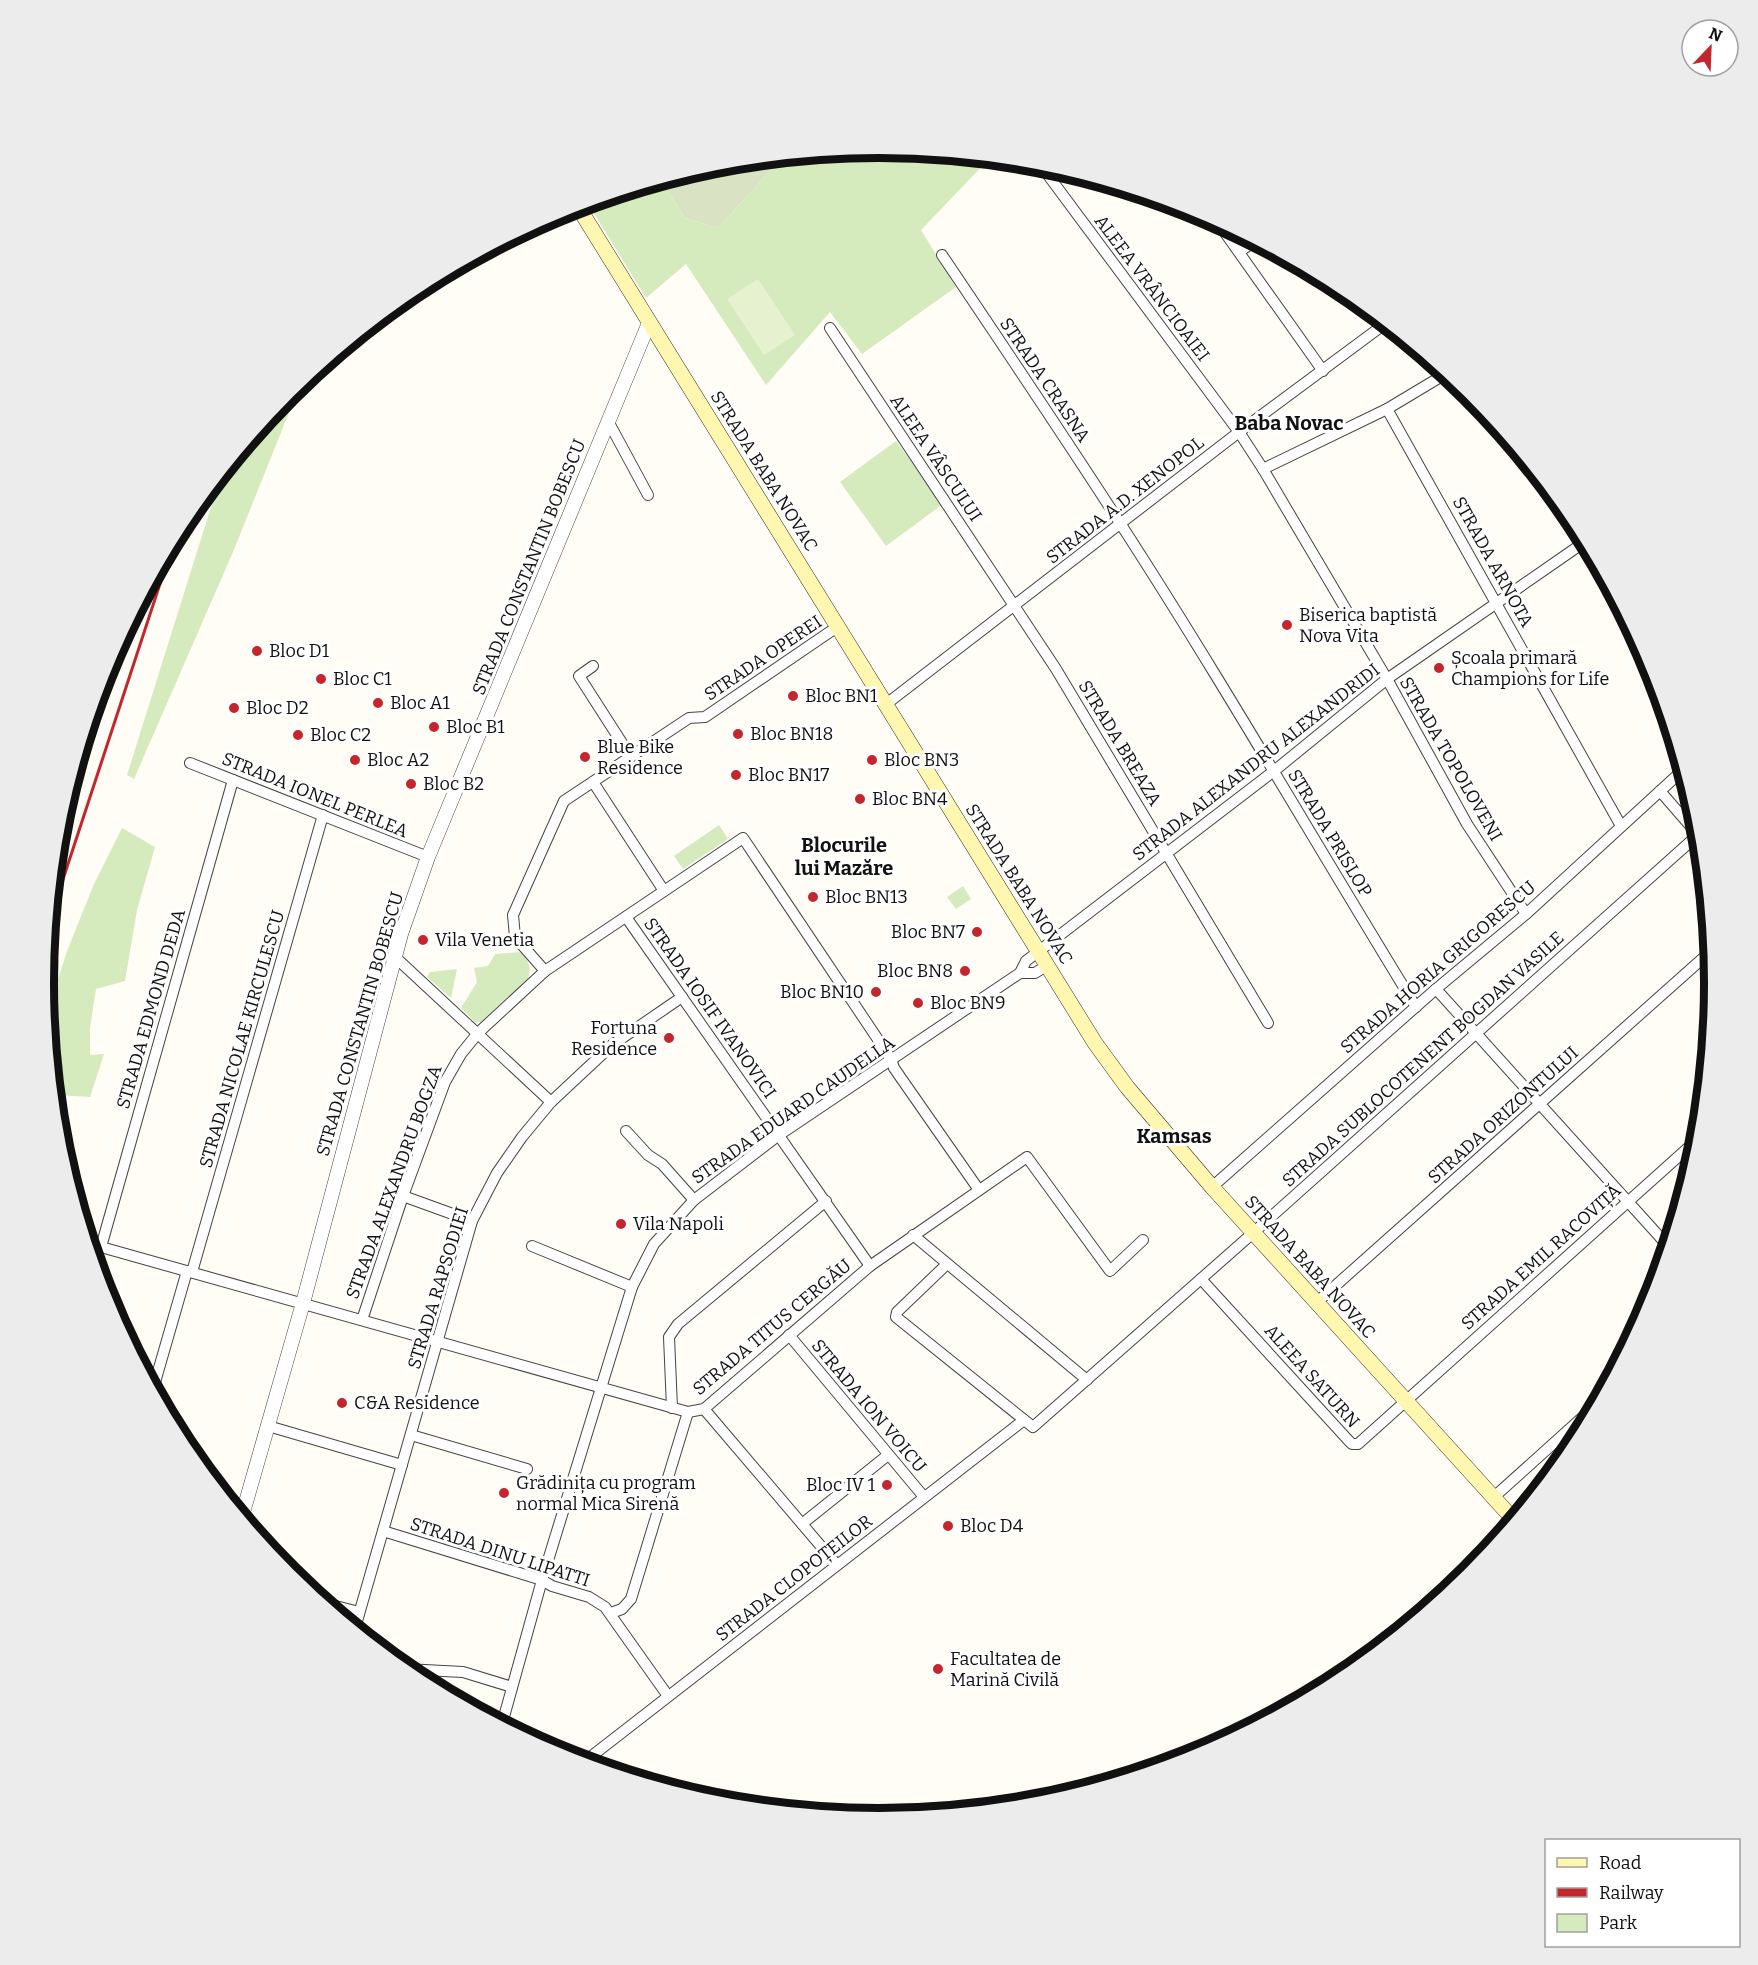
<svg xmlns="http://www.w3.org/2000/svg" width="1758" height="1965" viewBox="0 0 1758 1965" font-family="Bitter,serif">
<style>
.industrial{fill:#eee6ef}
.green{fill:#d5ebbd}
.cemetery{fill:#d9e3c4}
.pitch{fill:#e6f2cf}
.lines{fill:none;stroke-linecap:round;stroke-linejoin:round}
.minor-casing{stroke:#444;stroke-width:12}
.tertiary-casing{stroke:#444;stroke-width:15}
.secondary-casing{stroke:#333;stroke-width:16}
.minor{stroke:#fff;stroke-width:10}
.tertiary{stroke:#fff;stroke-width:14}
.secondary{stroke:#fff6b0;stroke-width:15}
.rail{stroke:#c4262e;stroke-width:3}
.poi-dot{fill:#c4262e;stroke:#fff;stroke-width:2}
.labels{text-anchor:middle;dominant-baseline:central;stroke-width:6;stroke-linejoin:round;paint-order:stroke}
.street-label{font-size:18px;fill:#111;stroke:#fff}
.poi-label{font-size:18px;fill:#111;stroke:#fff;text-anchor:start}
.neighbourhood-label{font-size:20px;font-weight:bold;fill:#111;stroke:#fff}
.rim{fill:none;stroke:#111;stroke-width:8}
</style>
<rect width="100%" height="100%" fill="#fffdf5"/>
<polygon class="industrial" points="140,600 59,825 107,662"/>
<g class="green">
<polygon points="879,147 990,158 921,230 956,287 862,354 830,312 766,385 686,264 646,298 587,202 661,180 685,218 718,228 784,156"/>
<polygon points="302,380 233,552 134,779 127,775 222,472 288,391"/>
<polygon points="896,441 943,504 886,546 840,482"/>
<polygon points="719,825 728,839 683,869 674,856"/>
<polygon points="122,828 155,847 137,910 125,981 96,989 90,1028 90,1055 104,1054 90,1097 55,1095 47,1021 50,1005 67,951 94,884"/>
<polygon points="963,886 971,899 956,909 947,897"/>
<path d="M520 952C529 961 532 967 528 979L481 1022H475L461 1008 477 982 474 968 488 966 495 954Z"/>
<polygon points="457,969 451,998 427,977 430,972"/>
</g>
<polygon class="cemetery" points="784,156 718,228 685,218 661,180 716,163"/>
<polygon class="pitch" points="758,279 795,335 764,355 727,299"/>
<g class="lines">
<g class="minor-casing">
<g id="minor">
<polyline points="1039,163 1239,432 1263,469 1387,679 1467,824 1526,914"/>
<polyline points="1216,220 1323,371"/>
<polyline points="1239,252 1255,241"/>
<path d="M942 255C1002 344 1062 433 1120 523 1223 682 1317 846 1416 1007"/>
<polyline points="830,328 1056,669 1268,1023"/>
<polyline points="1387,409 1621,826"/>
<polyline points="608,421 648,495"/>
<polyline points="1263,469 1387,409 1447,373"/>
<polyline points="593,666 579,676 631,757"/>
<polyline points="885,705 1239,432 1386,323"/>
<polyline points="190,763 428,857"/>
<polyline points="233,780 101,1247 688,1412"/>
<polyline points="593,782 664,891"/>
<polyline points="1660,791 1700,837"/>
<polyline points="626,917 870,1266"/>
<polyline points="395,957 551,1102"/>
<polyline points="545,971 515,937 513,915 564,801 689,718 705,717 837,627"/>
<polyline points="1020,973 1035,973 1046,966"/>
<polyline points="1436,989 1668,1246"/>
<polyline points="626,1131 648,1155 662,1164 694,1200"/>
<polyline points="1212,1187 1436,989 1526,914 1683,770"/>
<polyline points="403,1196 472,1221"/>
<polyline points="913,1235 1087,1380"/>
<polyline points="532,1246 632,1287"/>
<polyline points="947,1264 897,1312 896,1317 1033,1427 1253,1233 1700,833"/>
<polyline points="192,1272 323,815"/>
<polyline points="1201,1279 1348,1440 1352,1444 1358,1444 1699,1138"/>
<polyline points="1316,1303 1711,951"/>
<polyline points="362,1320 403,1196 445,1082 461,1054 478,1033 545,971 743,838 891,1059 894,1068 979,1190"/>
<polyline points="789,1335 924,1497"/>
<polyline points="153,1389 187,1271"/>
<polyline points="672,1408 669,1337 678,1324 826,1201"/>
<polyline points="704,1409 837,1565"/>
<polyline points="268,1426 402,1465"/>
<polyline points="411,1435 527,1469"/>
<polyline points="1494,1497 1595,1406"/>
<polyline points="802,1524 888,1455"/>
<polyline points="383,1531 542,1580 552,1586 589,1597 605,1607 668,1696"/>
<polyline points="324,1603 359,1612"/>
<polyline points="611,1613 622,1609 631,1599 688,1412 704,1409 870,1266 1027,1157 1110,1271 1143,1240"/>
<polyline points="355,1628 472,1221 497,1173 522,1137 551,1102 612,1045 682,997"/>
<polyline points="405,1669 463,1672 512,1687"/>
<polyline points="502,1724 542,1580 632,1287 654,1244 694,1200 779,1135 1020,973 1026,961 1274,771 1387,679 1586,541"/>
<polyline points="584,1762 1024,1420"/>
</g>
</g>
<g class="tertiary-casing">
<polyline id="tertiary" points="242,1516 303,1303 401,934 428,857 649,323"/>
</g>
<g class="secondary-casing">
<polyline id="secondary" points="577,205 1095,1043 1127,1087 1212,1187 1514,1520"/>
</g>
<use href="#minor" class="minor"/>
<use href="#tertiary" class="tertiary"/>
<use href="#secondary" class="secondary"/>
<polyline class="rail" points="49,922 177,532"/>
</g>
<g class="poi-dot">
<circle cx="1287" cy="625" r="6"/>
<circle cx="257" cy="651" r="6"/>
<circle cx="1439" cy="668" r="6"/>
<circle cx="321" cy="679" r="6"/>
<circle cx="793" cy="696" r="6"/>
<circle cx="378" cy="703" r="6"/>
<circle cx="234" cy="708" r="6"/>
<circle cx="434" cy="727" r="6"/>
<circle cx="738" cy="734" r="6"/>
<circle cx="298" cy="735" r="6"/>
<circle cx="585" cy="757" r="6"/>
<circle cx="355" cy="760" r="6"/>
<circle cx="872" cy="760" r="6"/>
<circle cx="736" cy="775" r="6"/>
<circle cx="411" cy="784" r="6"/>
<circle cx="860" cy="799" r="6"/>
<circle cx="813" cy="897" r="6"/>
<circle cx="977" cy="932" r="6"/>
<circle cx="423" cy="940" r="6"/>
<circle cx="965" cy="971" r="6"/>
<circle cx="876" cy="992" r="6"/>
<circle cx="918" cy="1003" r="6"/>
<circle cx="669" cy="1038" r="6"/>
<circle cx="621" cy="1224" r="6"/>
<circle cx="342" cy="1403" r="6"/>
<circle cx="887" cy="1485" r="6"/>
<circle cx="504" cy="1493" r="6"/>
<circle cx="948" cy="1526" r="6"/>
<circle cx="938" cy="1669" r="6"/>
</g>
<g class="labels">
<g class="street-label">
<text transform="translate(1152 288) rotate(53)">ALEEA VRÂNCIOAIEI</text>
<text transform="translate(1045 380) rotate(56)">STRADA CRASNA</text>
<text transform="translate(936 458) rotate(56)">ALEEA VÂSCULUI</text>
<text transform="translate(764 471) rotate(58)">STRADA BABA NOVAC</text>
<text transform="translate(1125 500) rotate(-38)">STRADA A.D. XENOPOL</text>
<text transform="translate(1493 562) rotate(61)">STRADA ARNOTA</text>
<text transform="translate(529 567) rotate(-68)">STRADA CONSTANTIN BOBESCU</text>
<text transform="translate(763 658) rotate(-34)">STRADA OPEREI</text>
<text transform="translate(1120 743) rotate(59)">STRADA BREAZA</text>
<text transform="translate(1451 759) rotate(60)">STRADA TOPOLOVENI</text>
<text transform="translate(1256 762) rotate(-38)">STRADA ALEXANDRU ALEXANDRIDI</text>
<text transform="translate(315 795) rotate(22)">STRADA IONEL PERLEA</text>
<text transform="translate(1330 833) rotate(59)">STRADA PRISLOP</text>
<text transform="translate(1019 884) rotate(58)">STRADA BABA NOVAC</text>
<text transform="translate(1438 967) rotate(-41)">STRADA HORIA GRIGORESCU</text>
<text transform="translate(710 1008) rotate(55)">STRADA IOSIF IVANOVICI</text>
<text transform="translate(151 1009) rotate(-74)">STRADA EDMOND DEDA</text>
<text transform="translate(360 1024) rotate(-74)">STRADA CONSTANTIN BOBESCU</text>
<text transform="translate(242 1039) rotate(-74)">STRADA NICOLAE KIRCULESCU</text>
<text transform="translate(1423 1059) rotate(-42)">STRADA SUBLOCOTENENT BOGDAN VASILE</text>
<text transform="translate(793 1110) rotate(-35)">STRADA EDUARD CAUDELLA</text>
<text transform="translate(1503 1115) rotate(-42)">STRADA ORIZONTULUI</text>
<text transform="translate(394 1182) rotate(-70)">STRADA ALEXANDRU BOGZA</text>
<text transform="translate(1541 1257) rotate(-42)">STRADA EMIL RACOVIȚĂ</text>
<text transform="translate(1310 1267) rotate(48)">STRADA BABA NOVAC</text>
<text transform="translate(438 1288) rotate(-73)">STRADA RAPSODIEI</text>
<text transform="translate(772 1327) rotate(-40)">STRADA TITUS CERGĂU</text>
<text transform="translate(1312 1376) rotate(48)">ALEEA SATURN</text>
<text transform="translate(869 1406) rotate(50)">STRADA ION VOICU</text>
<text transform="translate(500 1552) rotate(18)">STRADA DINU LIPATTI</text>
<text transform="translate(794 1578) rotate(-38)">STRADA CLOPOȚEILOR</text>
</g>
<g class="poi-label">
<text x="1299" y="615">Biserica baptistă<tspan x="1299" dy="21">Nova Vita</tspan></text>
<text x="269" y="651">Bloc D1</text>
<text x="1451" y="658">Școala primară<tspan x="1451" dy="21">Champions for Life</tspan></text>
<text x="333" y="679">Bloc C1</text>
<text x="805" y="696">Bloc BN1</text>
<text x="390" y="703">Bloc A1</text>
<text x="246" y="708">Bloc D2</text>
<text x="446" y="727">Bloc B1</text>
<text x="750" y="734">Bloc BN18</text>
<text x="310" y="735">Bloc C2</text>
<text x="597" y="747">Blue Bike<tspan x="597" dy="21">Residence</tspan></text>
<text x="367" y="760">Bloc A2</text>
<text x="884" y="760">Bloc BN3</text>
<text x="748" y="775">Bloc BN17</text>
<text x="423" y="784">Bloc B2</text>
<text x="872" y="799">Bloc BN4</text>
<text x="825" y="897">Bloc BN13</text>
<text x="965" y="932" text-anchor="end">Bloc BN7</text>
<text x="435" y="940">Vila Venetia</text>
<text x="953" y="971" text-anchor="end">Bloc BN8</text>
<text x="864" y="992" text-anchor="end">Bloc BN10</text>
<text x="930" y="1003">Bloc BN9</text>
<text x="657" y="1028" text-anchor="end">Fortuna<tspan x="657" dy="21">Residence</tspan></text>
<text x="633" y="1224">Vila Napoli</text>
<text x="354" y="1403">C&amp;A Residence</text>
<text x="516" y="1483">Grădinița cu program<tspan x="516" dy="21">normal Mica Sirenă</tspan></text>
<text x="875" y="1485" text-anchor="end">Bloc IV 1</text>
<text x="960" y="1526">Bloc D4</text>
<text x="950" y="1659">Facultatea de<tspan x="950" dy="21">Marină Civilă</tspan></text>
</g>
<g class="neighbourhood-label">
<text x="1289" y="423">Baba Novac</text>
<text x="844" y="845">Blocurile<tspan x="844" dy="23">lui Mazăre</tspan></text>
<text x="1174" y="1136">Kamsas</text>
</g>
</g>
<path d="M0 0H1758V1965H0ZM54 983a825 825 0 1 1 1650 0a825 825 0 1 1-1650 0Z" fill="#ececec" fill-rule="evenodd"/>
<path class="rim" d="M54 983a825 825 0 1 1 1650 0a825 825 0 1 1-1650 0Z"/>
<rect x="1545" y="1839" width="195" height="108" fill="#ffffff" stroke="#a0a0a0" stroke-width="1.5"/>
<rect x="1557" y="1858" width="30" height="9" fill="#fff6b0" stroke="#a0a0a0" stroke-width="1.5"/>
<text x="1599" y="1869" font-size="18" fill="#111111">Road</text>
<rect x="1557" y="1888" width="30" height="9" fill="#c4262e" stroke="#a0a0a0" stroke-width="1.5"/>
<text x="1599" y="1899" font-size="18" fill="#111111">Railway</text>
<rect x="1557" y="1914" width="30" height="18" fill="#d5ebbd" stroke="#a0a0a0" stroke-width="1.5"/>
<text x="1599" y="1929" font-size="18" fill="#111111">Park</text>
<g transform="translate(1710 48) rotate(23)"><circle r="28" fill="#ffffff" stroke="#a0a0a0" stroke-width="1.5"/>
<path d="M0-4.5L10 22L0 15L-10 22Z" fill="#c4262e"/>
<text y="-9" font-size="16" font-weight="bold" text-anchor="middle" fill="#111111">N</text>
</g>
</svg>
